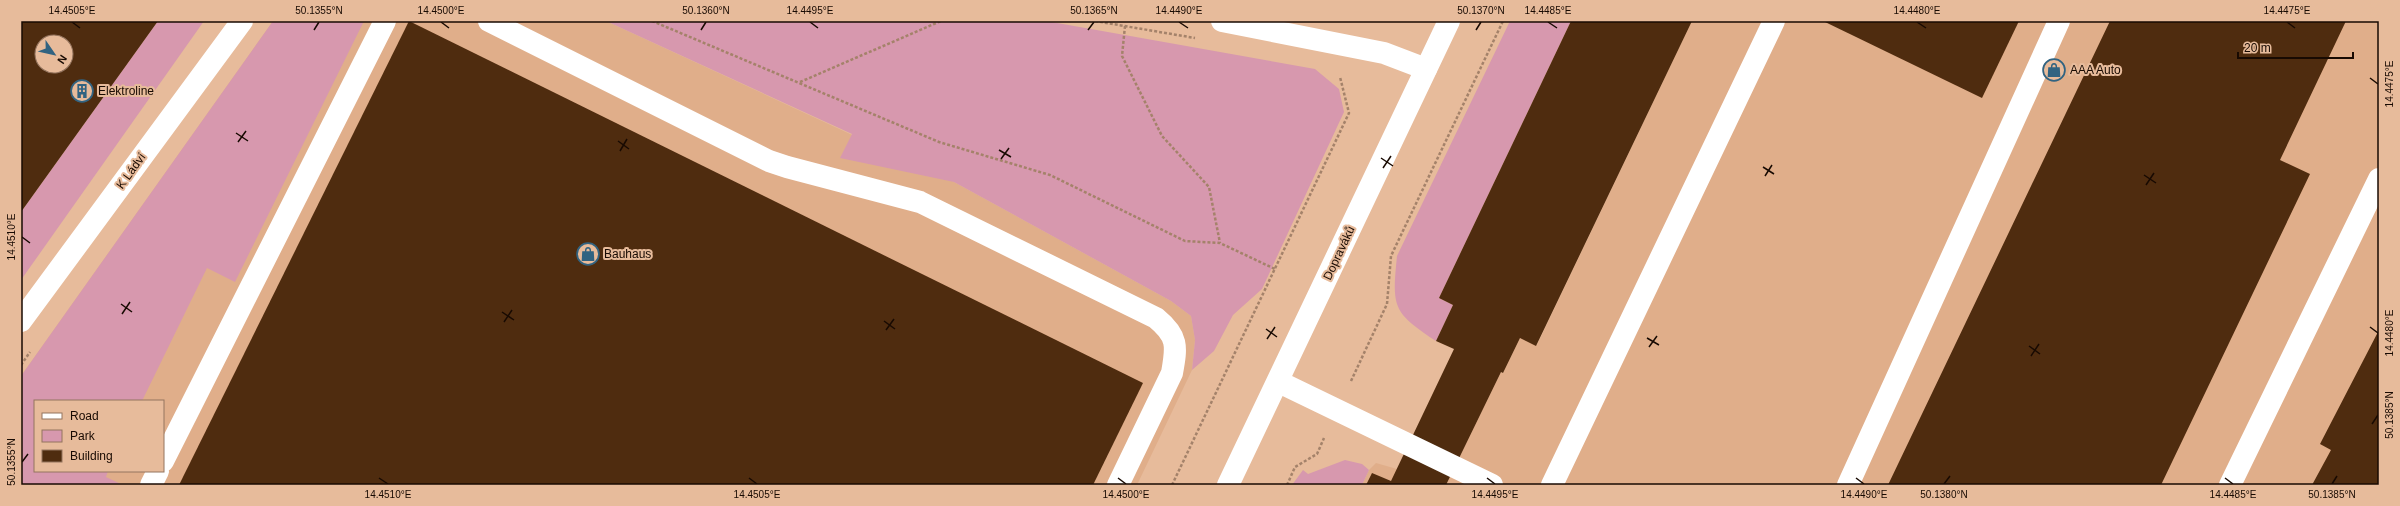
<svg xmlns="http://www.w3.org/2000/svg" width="2400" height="506" viewBox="0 0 2400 506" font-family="Helvetica,sans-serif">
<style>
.built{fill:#e0ae8a;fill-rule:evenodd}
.green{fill:#d798ae}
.building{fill:#4f2c0f;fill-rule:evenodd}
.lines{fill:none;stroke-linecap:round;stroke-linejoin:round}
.path{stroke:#a4826a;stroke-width:2.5;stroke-dasharray:3 2;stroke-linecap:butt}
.lane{stroke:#fff;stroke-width:22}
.street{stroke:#fff;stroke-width:22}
.secondary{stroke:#fff;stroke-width:22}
.ticks{fill:none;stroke:#180a02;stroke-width:1.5}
.labels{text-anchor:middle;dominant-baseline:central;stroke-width:4;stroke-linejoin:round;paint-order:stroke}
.poi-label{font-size:12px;fill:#180a02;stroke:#e7bb9b;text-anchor:start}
.street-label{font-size:12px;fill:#180a02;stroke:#e7bb9b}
.neatline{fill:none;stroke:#180a02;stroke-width:1.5}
.ticks-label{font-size:10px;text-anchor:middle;fill:#180a02}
</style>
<rect width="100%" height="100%" fill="#e7bb9b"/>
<g class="built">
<path d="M273 21H606L954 182 1171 301 1191 316 1195 340 1192 370 1137 485H21V376ZM35 401H163V471H35Z"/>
<polygon points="1692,21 2379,21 2379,485 1446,485 1501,372 1503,373 1520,338 1537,345"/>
<polygon points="1376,463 1397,469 1430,485 1362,485 1369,470"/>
</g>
<g class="green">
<polygon points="158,21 204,21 21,280 21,212"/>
<polygon points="273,21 364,21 235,282 207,268 142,401 35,401 35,471 108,471 106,477 123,485 21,485 21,376"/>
<polygon points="606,21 1046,21 1315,69 1339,89 1344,112 1262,289 1233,315 1214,351 1192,370 1195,340 1191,316 1171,301 954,182 840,158 852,134"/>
<path d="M1510 21H1571L1439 298 1453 305 1436 341C1392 312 1392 307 1397 256Z"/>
<polygon points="1345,460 1362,464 1369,470 1362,485 1292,485 1303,470 1308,474"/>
</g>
<g class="building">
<path d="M21 21H158L21 212ZM42 42H66V66H42Z"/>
<polygon points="409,21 1143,383 1093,485 179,485"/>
<polygon points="1571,21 1692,21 1536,346 1520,338 1503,373 1501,372 1446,485 1366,485 1372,473 1391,481 1454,349 1436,341 1453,305 1439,298"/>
<polygon points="1823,21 2019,21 1982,98"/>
<polygon points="2110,21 2346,21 2280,160 2310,174 2161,485 1888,485"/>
<polygon points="2379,330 2379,485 2312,485 2331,450 2320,444"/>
</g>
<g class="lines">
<g class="path">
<polyline points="652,21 939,142 1050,175 1185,241 1220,243 1275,269"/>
<polyline points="1095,21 1195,38"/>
<polyline points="1125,26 1122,56 1162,136 1209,187 1220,243"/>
<polyline points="800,82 941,21"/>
<polyline points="21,365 30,352"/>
<polyline points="1351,381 1387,304 1391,256 1503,21"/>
<polyline points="1172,485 1349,113 1340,77"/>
<polyline points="1287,485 1295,467 1317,454 1324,438"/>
</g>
<g class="lane">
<path d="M489 21 769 161 787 167 920 202 1156 318C1178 336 1177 346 1172 373L1118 485"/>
<polyline points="1279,382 1492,485"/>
<polyline points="163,461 385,21"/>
<polyline points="151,485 158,471"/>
<polyline points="1552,485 1774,21"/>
<polyline points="1848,485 2059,21"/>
<polyline points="2230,485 2379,179"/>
</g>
<g class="street">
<polyline points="1222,21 1384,53 1426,69"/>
<polyline points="1228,485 1449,21"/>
</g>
<polyline class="secondary" points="21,321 242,21"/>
</g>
<path class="ticks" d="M72 22 80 28M441 22 449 28M810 22 818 28M1179 22 1188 28M1548 22 1557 28M1917 22 1926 28M2287 22 2295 28M314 30 319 22M701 30 706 22M1088 30 1094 22M1476 30 1481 22M2370 78 2378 84M236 133 248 141M618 141 629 149M238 142 246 131M999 150 1011 157M620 151 627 139M1381 158 1393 166M1001 159 1009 148M1763 167 1774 174M1383 168 1391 156M2144 175 2156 183M1765 176 1772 165M2146 185 2154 173M22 237 30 243M121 304 132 312M502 312 514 320M122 314 130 302M884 321 895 329M504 322 512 310M2370 327 2378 333M1266 329 1277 337M886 330 894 319M1647 338 1659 345M1267 339 1275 327M2029 346 2040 354M1649 347 1657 336M2031 356 2039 344M2372 424 2378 415M22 462 28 454M379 478 388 484M749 478 757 484M1118 478 1126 484M1487 478 1495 484M1856 478 1864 484M2225 478 2233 484M1944 484 1950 476M2332 484 2337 476"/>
<defs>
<g id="shop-ring" transform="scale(1.15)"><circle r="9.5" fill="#e7bb9b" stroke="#316381" stroke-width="1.5"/><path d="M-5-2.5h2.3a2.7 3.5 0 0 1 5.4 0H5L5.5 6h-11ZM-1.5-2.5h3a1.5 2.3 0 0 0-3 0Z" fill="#316381"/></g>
<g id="building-ring" transform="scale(1.15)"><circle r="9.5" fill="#e7bb9b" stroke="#316381" stroke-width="1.5"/><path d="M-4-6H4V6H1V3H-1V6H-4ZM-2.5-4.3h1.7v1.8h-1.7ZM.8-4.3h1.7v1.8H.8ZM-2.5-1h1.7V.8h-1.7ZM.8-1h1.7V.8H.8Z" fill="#316381"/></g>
</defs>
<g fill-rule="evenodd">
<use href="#shop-ring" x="2054" y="70"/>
<use href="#building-ring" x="82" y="91"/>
<use href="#shop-ring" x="588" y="254"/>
</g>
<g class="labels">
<g class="poi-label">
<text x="2070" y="70">AAA Auto</text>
<text x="98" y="91">Elektroline</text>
<text x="604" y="254">Bauhaus</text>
</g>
<g class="street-label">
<text transform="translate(131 171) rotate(-54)">K Ládví</text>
<text transform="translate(1339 253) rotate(-65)">Dopraváků</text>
</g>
</g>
<rect width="2400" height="506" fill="none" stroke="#e7bb9b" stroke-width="44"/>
<rect x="34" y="400" width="130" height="72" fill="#e7bb9b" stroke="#94745e"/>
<rect x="42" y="413" width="20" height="6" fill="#ffffff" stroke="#94745e"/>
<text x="70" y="420" font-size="12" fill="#180a02">Road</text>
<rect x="42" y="430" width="20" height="12" fill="#d798ae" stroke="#94745e"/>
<text x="70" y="440" font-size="12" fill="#180a02">Park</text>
<rect x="42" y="450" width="20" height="12" fill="#4f2c0f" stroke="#94745e"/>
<text x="70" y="460" font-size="12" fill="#180a02">Building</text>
<g transform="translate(54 54) rotate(124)"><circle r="19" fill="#e7bb9b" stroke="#94745e"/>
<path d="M0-3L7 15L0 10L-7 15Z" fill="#316381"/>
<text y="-6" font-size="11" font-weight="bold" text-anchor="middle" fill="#180a02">N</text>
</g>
<path d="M2238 52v6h115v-6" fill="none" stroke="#180a02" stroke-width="2"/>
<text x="2244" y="52" font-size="12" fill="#180a02" stroke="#e7bb9b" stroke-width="3" paint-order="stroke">20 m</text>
<rect x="22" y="22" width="2356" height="462" class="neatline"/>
<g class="ticks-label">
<text x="72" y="14">14.4505°E</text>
<text x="319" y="14">50.1355°N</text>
<text x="441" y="14">14.4500°E</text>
<text x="706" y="14">50.1360°N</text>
<text x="810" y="14">14.4495°E</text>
<text x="1094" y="14">50.1365°N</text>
<text x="1179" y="14">14.4490°E</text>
<text x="1481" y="14">50.1370°N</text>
<text x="1548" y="14">14.4485°E</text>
<text x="1917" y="14">14.4480°E</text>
<text x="2287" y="14">14.4475°E</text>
<text transform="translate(2389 84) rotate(-90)" y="4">14.4475°E</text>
<text transform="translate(11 237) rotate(-90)" y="4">14.4510°E</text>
<text transform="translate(2389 333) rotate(-90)" y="4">14.4480°E</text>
<text transform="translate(2389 415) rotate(-90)" y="4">50.1385°N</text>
<text transform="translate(11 462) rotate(-90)" y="4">50.1355°N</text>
<text x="388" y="498">14.4510°E</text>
<text x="757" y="498">14.4505°E</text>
<text x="1126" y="498">14.4500°E</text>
<text x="1495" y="498">14.4495°E</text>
<text x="1864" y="498">14.4490°E</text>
<text x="1944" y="498">50.1380°N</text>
<text x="2233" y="498">14.4485°E</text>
<text x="2332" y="498">50.1385°N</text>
</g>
</svg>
